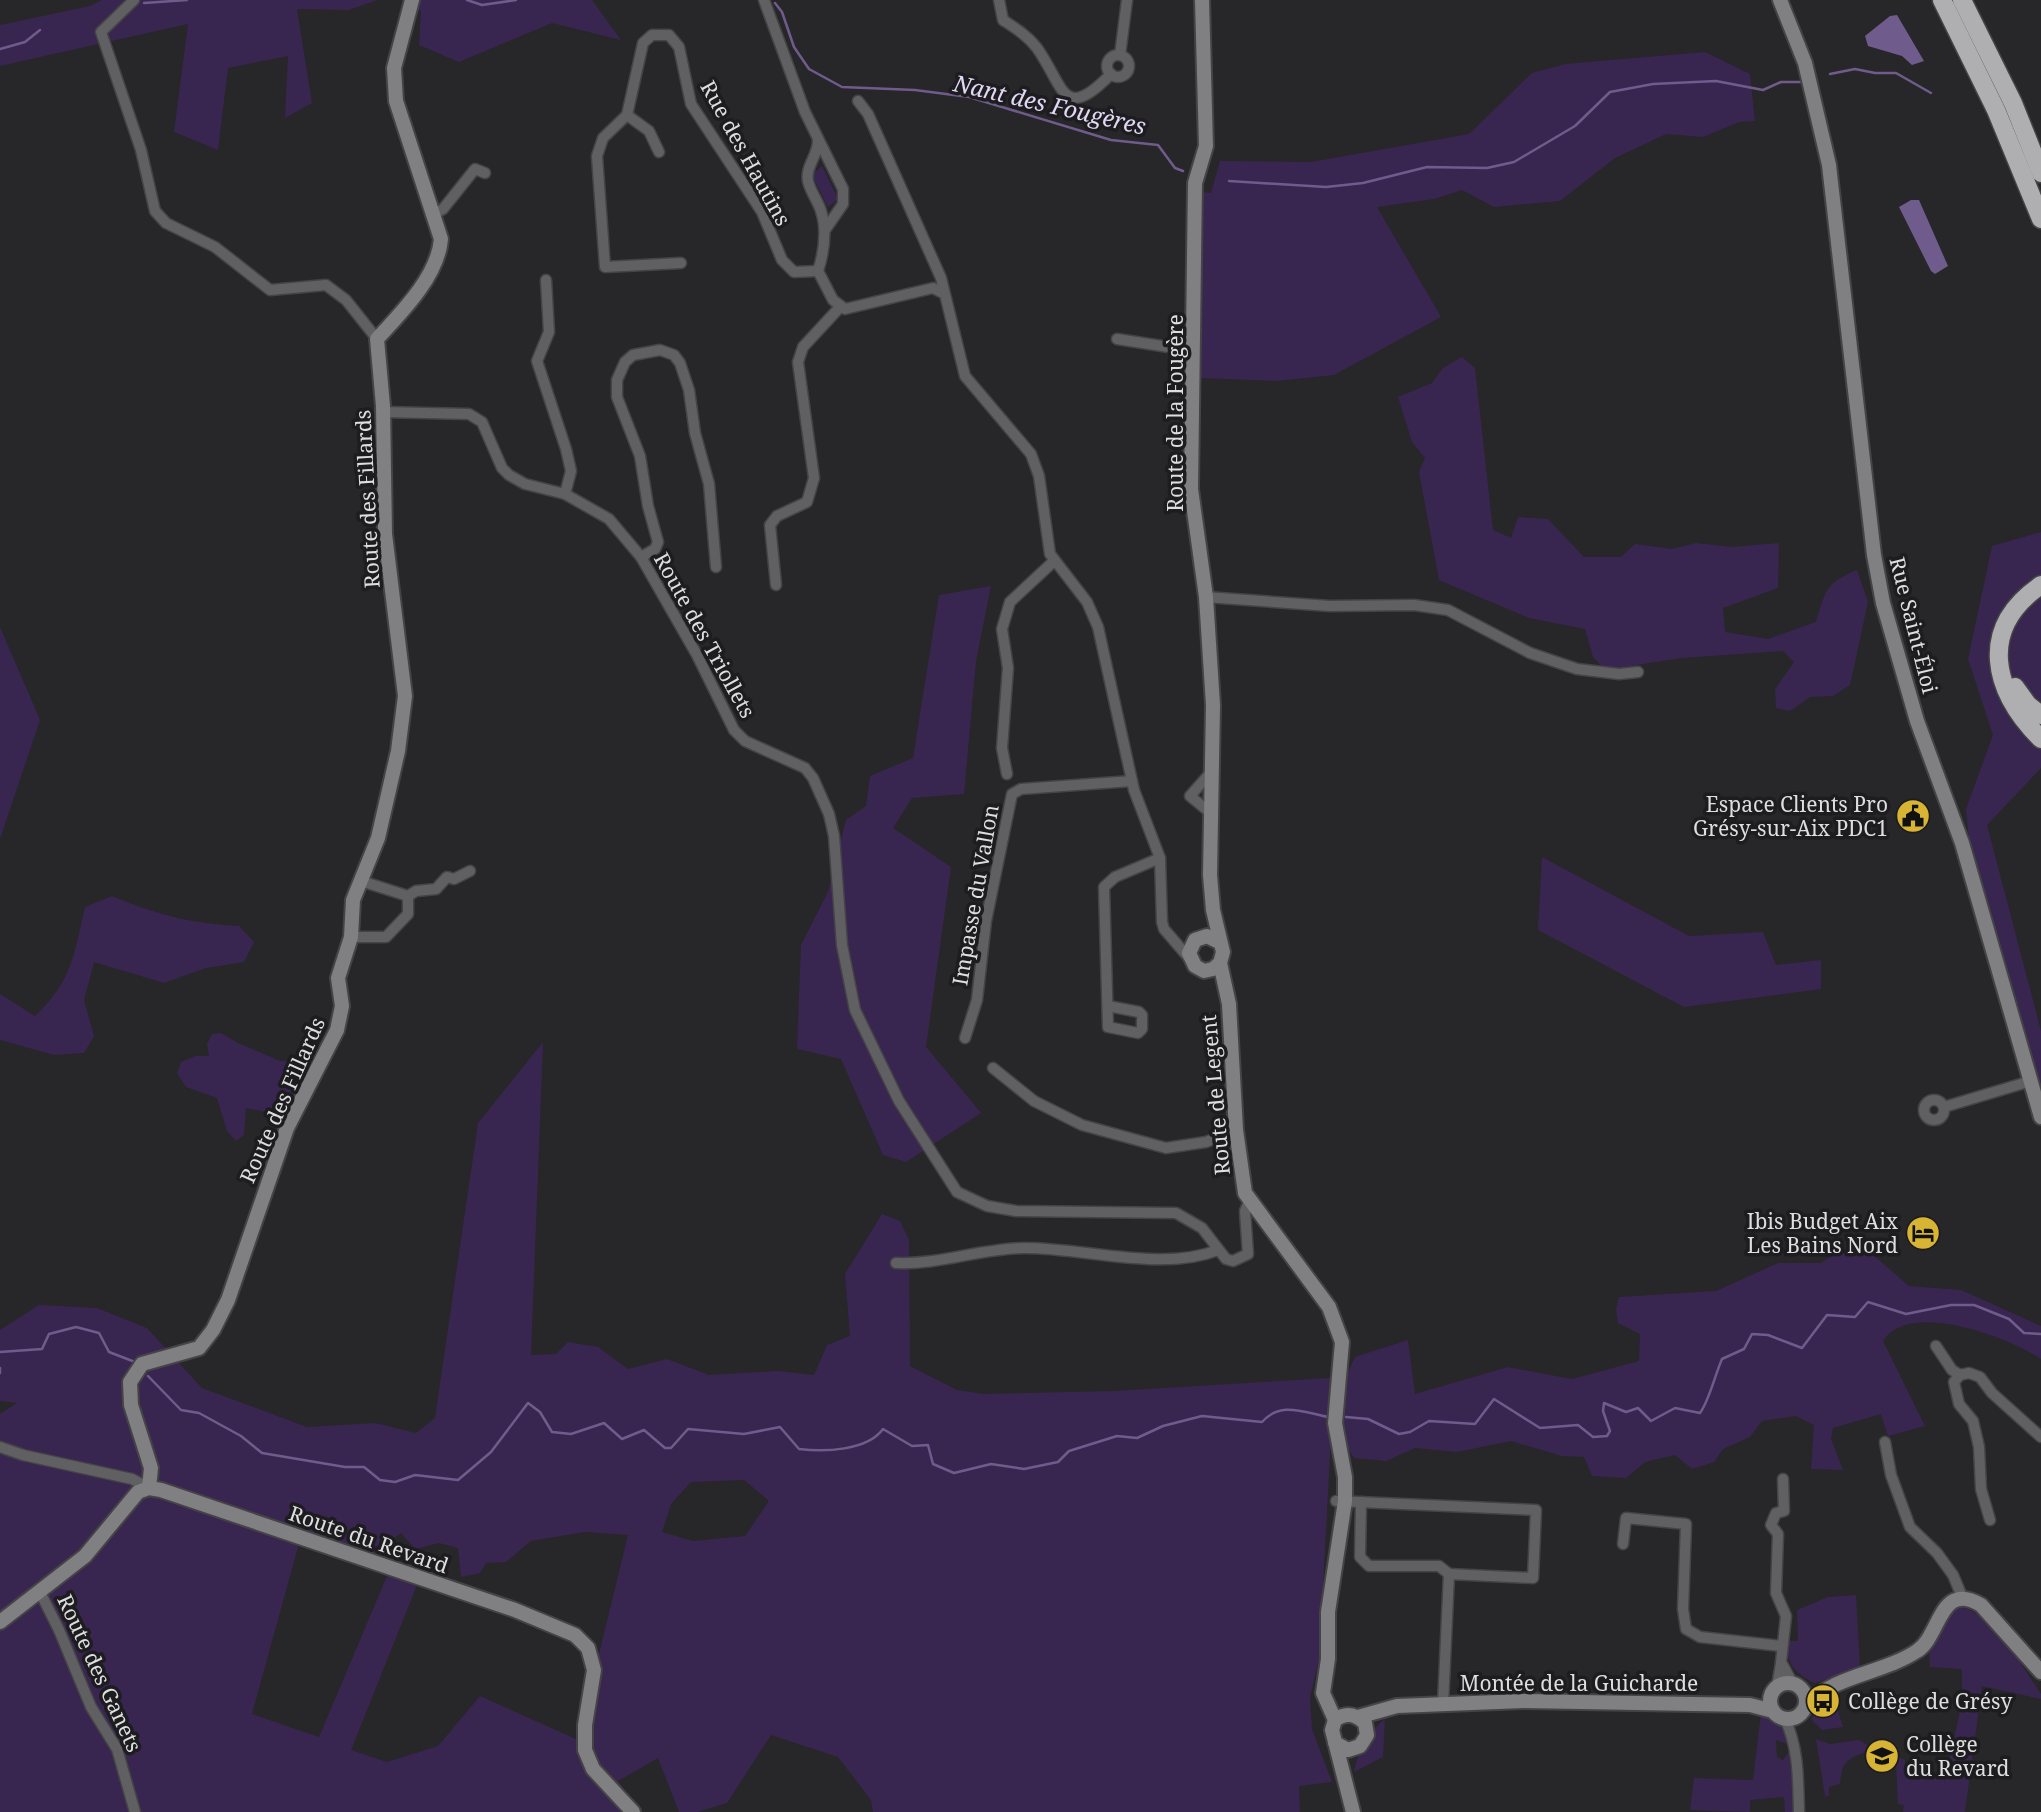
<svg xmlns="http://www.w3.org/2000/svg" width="2041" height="1812" viewBox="0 0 2041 1812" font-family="'Noto Serif',serif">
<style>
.green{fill:#382650;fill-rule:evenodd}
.water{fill:#705c8c}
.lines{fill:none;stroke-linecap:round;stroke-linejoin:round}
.stream{stroke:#705c8c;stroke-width:2.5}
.street-casing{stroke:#444345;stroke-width:13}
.secondary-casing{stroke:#444345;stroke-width:18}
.highway-casing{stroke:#444345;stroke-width:21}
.street{stroke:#605f61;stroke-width:10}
.secondary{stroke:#807f81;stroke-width:14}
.highway{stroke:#afaeb1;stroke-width:18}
.labels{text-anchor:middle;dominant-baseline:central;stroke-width:7;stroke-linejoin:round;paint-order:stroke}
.street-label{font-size:21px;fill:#dedddf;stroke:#1d1c1f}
.poi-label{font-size:21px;fill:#dedddf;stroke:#1d1c1f;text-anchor:end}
.water-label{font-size:23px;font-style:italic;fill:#e3d7f6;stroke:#1d1c1f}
</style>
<rect width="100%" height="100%" fill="#272628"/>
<g class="green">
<polygon points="102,0 377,0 349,10 297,9 312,103 285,118 288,56 228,68 218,150 174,132 188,24 0,66 0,25 90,6"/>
<polygon points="401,0 592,0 621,40 552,23 459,62 419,45 421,11"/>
<polygon points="1705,52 1750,74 1755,121 1739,122 1703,137 1666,134 1615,158 1560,201 1494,207 1462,190 1434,199 1377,207 1441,317 1334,375 1276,381 1200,378 1202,192 1211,193 1220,161 1311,162 1469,134 1532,73 1565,64"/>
<polygon points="822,166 838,199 828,207 812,175"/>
<path d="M1462 357 1475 368 1493 530 1511 538 1518 517 1548 519 1584 557H1621L1635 544 1672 549 1696 543 1731 547 1779 543 1778 588 1723 608 1725 632 1768 639 1816 622C1826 590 1825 583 1857 570L1868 602 1850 685 1833 696 1810 697 1790 711 1776 708 1775 689 1794 662 1783 651 1681 658 1605 670 1593 657 1585 629 1529 618 1439 580 1419 472 1425 458 1412 442 1398 397 1432 383 1443 368Z"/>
<polygon points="2041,532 2041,768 1987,825 2041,1031 2041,1094 1969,839 1966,809 1993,735 1968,659 1992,546"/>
<polygon points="991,586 976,661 964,794 912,798 893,828 951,867 926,1047 981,1113 906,1162 883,1155 841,1059 797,1049 801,945 828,892 846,820 866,806 870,776 913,758 939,595"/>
<polygon points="0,627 40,720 0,839"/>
<polygon points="1542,857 1689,936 1763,932 1776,965 1821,960 1821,989 1684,1007 1538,930"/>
<path d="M112 896C157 915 190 923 239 926L254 942 244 962 206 968 164 983 94 962 84 1000 94 1036 84 1053 54 1055 0 1040V994L35 1016C72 982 74 954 85 907Z"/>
<polygon points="221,1033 238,1043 280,1061 315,1059 288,1116 246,1108 244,1135 236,1141 227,1131 217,1098 186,1087 177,1073 181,1062 196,1056 209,1056 207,1044 212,1034"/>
<path d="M543 1042 531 1355 556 1354 568 1342 598 1347 628 1369 667 1359 709 1375 778 1371 814 1375 827 1345 850 1336 845 1274 882 1214 900 1221 909 1240 910 1366 957 1390 984 1394 1114 1391 1346 1377 1355 1357 1408 1340 1415 1394 1508 1367 1572 1379 1639 1361 1640 1334 1618 1323 1616 1309 1619 1297 1716 1291 1778 1263H1821L1837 1252 1873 1255 1909 1286 1961 1290 2041 1326V1359C2010 1338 1909 1299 1883 1341L1925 1426 1888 1436 1881 1414 1833 1428 1831 1439 1843 1470 1811 1469 1814 1425 1796 1416 1762 1421 1750 1437 1723 1449 1714 1462 1692 1469 1675 1455 1645 1462 1626 1478 1592 1476 1584 1457 1562 1456 1511 1441 1457 1452 1415 1448 1386 1461 1354 1458 1342 1438H1331L1319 1660 1310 1697 1312 1729 1332 1782 1299 1786 1300 1812H873L871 1800 838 1757 771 1735 727 1803 697 1812H679L658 1758 618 1781 640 1812H0V1414L17 1403 0 1401V1330L39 1305 97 1308 147 1328 202 1388 307 1427 375 1423 416 1433 435 1418 478 1123ZM744 1480 769 1501 745 1536 693 1541 662 1532 671 1504 691 1482ZM585 1532 628 1535 578 1740 480 1696 438 1746 387 1762 351 1750 417 1585 387 1576 319 1737 252 1714 298 1547 305 1537 368 1559 401 1533 415 1549 439 1543 458 1548 461 1577 480 1573 486 1563 506 1562 531 1541Z"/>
<path d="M1856 1595 1860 1668 1815 1683C1794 1673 1787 1664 1786 1641H1798L1797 1610 1828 1597Z"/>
<path d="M1957 1607C1991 1608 2023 1668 2041 1694V1699L1982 1686 1965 1812H1903L1904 1805 1898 1804 1896 1762 1879 1751 1905 1760V1769L1945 1774 1944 1784 1962 1702V1669L1930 1667 1929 1648Z"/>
<polygon points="1833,1694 1843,1727 1822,1730 1811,1719"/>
<path d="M1761 1713C1778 1720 1783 1727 1788 1744L1776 1740 1777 1757 1783 1760 1789 1751 1795 1812H1785L1784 1797 1750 1800V1812L1690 1810 1694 1778 1753 1780Z"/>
<path d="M1385 1719 1383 1757 1354 1772C1358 1751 1368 1732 1385 1719Z"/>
<path d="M1816 1739 1830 1744 1859 1740 1867 1745 1864 1753C1844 1759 1842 1765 1840 1784L1829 1787V1796H1825Z"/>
</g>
<g class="water">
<polygon points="1897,15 1924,61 1912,65 1902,56 1868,46 1865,36 1890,16"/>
<polygon points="1911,200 1919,200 1948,266 1935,274 1931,271 1899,207"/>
</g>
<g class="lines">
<g class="stream">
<polyline points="467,0 482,5 516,0"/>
<polyline points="144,3 187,0"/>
<polyline points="775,3 782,12 794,47 809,69 842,87 915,90 969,97 1111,140 1158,145 1175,168 1183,171"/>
<polyline points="0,49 25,42 40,30"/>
<polyline points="1830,74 1855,69 1875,73 1896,73 1931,93"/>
<polyline points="1229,181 1326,187 1363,183 1427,167 1487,168 1514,162 1575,126 1610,92 1653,84 1716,81 1763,90 1781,82 1803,82"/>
<polyline points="0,1352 42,1349 49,1334 76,1327 99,1333 109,1352 135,1362"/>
<polyline points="0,1368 0,1373"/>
<path d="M148 1376 181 1410 199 1413 241 1436 262 1453 345 1467H364L380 1480 395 1482 415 1475 458 1480 491 1452 528 1403 540 1412 552 1432 571 1434 604 1423 622 1439 644 1430 665 1448H671L688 1429 744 1434 780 1427 799 1449C824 1452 867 1451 883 1429L912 1446 928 1445 933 1464 954 1473 991 1464 1024 1469 1058 1462 1069 1451 1117 1436 1137 1438 1163 1426 1202 1416 1262 1422C1281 1401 1302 1412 1328 1417"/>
<path d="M1346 1417 1368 1419 1399 1434 1410 1432 1429 1421 1475 1424 1494 1399 1540 1428 1578 1425 1593 1437 1607 1436 1610 1431 1603 1411 1604 1403 1626 1412 1638 1408 1651 1421 1675 1408 1700 1413C1709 1401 1715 1375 1722 1359L1744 1349 1752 1334 1768 1335 1802 1348 1827 1315 1855 1317 1868 1302 1906 1314 1951 1305H1974L2009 1319 2024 1333 2041 1334"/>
</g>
<g class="street-casing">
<g id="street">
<polyline points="134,0 101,32 141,150 155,211 166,223 215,247 270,290 326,285 346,300 377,339"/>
<polyline points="764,0 805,112 843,189 843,204 825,230"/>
<path d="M999 0 1003 20C1015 28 1028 36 1037 48 1064 86 1062 124 1111 74"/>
<polyline points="1120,55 1127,0"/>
<circle cx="1118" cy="66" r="11"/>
<polyline points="858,101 868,114 941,278 965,376 1031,454 1039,476 1050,554 1087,602 1098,627 1134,790 1160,858 1162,922 1164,929 1189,958"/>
<polyline points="627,115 649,131 659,152"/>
<path d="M818 139C819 155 805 166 808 181 810 191 818 201 821 211 827 230 824 252 818 271"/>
<polyline points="434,214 443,209 475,169 485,173"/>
<polyline points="681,263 605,267 597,156 603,138 627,115 643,43 652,35 669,35 679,47 691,104 762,212 782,260 794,272 818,271"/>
<polyline points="818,271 833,300 845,309 933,288 943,293"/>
<polyline points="546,280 549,332 537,361 566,449 571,471 565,494"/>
<polyline points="1117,339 1194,351"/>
<polyline points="383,412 469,414 482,422 502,468 509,475 525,484 565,494 609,519 641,557 697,655 734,730 745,741 805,768 813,778 829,814 834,836 842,945 855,1010 899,1101 957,1192 987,1206 1016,1211 1176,1213 1202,1228 1226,1259 1233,1261 1248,1254 1245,1211 1249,1202"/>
<polyline points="641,557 655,549 658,542 648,506 640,456 617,397 617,380 625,362 633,355 660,350 674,355 680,363 689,390 695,433 709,484 716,567"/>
<polyline points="776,585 770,525 777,516 807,502 814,478 798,362 803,347 840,307"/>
<polyline points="1206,597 1330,606 1414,605 1448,610 1530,653 1577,669 1619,674 1638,672"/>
<polyline points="1213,770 1190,796 1213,815"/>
<polyline points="1007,774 1002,748 1008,668 1002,629 1010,602 1053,562"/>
<polyline points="408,896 416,891 436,889 447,877 454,879 470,871"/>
<polyline points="351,937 386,937 408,914 408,896 361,881"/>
<polyline points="1108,1006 1139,1012 1142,1015 1142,1029 1138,1033 1108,1027 1104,887 1115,877 1160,858"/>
<polyline points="965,1038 977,1000 986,921 1012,794 1021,789 1132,781"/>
<polyline points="993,1068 1034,1101 1082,1125 1166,1148 1206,1142 1236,1130"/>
<circle cx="1934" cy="1110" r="10"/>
<polyline points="1944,1107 2031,1081"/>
<path d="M896 1263C940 1265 981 1248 1025 1248 1086 1248 1162 1272 1218 1250"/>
<polyline points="1936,1346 1952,1370 1960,1375"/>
<polyline points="1885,1442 1891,1475 1910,1527 1937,1553 1953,1575 1963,1599"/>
<polyline points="0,1447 23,1455 132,1479 149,1488"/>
<polyline points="1783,1479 1784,1511 1776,1513 1771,1525 1778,1534 1776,1593 1786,1616 1781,1662 1793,1684"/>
<polyline points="1336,1501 1536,1510 1533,1578 1449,1574 1443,1704"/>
<polyline points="1361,1502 1360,1557 1369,1566 1439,1566 1449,1574"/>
<polyline points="1990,1520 1981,1489 1979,1447 1973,1421 1959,1404 1954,1382 1960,1375 1969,1373 1980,1377 1992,1393 2041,1437"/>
<polyline points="1623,1544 1626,1518 1686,1524 1683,1609 1686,1629 1700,1637 1781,1646"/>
<polyline points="40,1592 59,1630 91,1707 117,1749 135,1812"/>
<polyline points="1777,1686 1781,1663"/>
<path d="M1785 1719C1799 1749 1798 1780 1799 1812"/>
</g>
</g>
<g class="secondary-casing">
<g id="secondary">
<polyline points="1202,0 1206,146 1195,183 1191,489 1206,597 1213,705 1210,875 1213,910 1223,952 1220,963 1213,969 1204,971 1195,966 1189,953 1195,940 1207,936 1219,942"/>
<polyline points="1780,0 1805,63 1829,165 1874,555 1883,603 1917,721 1962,843 2041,1117"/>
<polyline points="1220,963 1229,1004 1236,1130 1245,1193 1329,1307 1342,1342 1335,1423 1345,1477 1345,1501 1328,1612 1328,1659 1323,1693 1335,1720"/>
<path d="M149 1488 151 1468 131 1405 130 1382 142 1364 199 1348 213 1330 228 1300 287 1128 337 1030 342 1006 338 978 351 937 353 900 378 838 398 751 405 696 385 534 383 406 377 339C402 312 438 276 441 239L396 101 394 68 412 0"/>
<polyline points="0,1622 85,1556 138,1492 149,1488 161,1490 515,1610 575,1635 588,1648 594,1670 585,1725 585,1750 593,1769 633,1812"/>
<circle cx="1788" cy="1701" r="18"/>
<path d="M1806 1705C1837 1674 1882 1674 1917 1651 1941 1636 1939 1580 1981 1605L2041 1672"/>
<polyline points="1358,1717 1397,1706 1523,1701 1750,1705 1773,1711"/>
<path d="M1335 1743 1348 1750 1360 1746 1367 1735 1365 1723C1355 1714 1346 1712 1335 1720L1332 1730 1353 1812"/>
</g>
</g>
<g class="highway-casing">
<g id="highway">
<polyline points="1942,0 1996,110 2041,219"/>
<polyline points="1962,0 2013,103 2041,173"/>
<path d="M2041 585C1977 629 1993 691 2041 739"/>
<polyline points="2015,687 2028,705 2041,715"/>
</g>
</g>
<use href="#street" class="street"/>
<use href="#secondary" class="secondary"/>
<use href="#highway" class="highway"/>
</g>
<defs>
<g id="civic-disc" transform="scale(1.75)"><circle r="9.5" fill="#d8b434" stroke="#1d1c1f"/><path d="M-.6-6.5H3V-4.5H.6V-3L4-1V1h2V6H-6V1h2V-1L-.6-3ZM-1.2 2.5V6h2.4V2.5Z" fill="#111"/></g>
<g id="hotel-disc" transform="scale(1.75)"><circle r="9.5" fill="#d8b434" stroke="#1d1c1f"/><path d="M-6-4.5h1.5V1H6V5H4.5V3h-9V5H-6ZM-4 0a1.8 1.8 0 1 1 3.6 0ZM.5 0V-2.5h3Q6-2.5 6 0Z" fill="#111"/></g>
<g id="bus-disc" transform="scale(1.75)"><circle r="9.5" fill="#d8b434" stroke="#1d1c1f"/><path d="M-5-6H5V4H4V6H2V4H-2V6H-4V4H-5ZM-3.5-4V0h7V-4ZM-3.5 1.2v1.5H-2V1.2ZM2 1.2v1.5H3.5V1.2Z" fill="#111"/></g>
<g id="school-disc" transform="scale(1.75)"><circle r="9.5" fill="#d8b434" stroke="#1d1c1f"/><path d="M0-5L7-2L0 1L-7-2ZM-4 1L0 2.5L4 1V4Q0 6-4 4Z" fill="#111"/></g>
</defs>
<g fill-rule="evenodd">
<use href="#civic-disc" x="1913" y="816"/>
<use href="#hotel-disc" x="1923" y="1233"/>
<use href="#bus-disc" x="1823" y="1701"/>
<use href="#school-disc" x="1882" y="1756"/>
</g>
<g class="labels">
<g class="street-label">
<text transform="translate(746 153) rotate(61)">Rue des Hautins</text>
<text transform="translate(1175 413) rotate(-90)">Route de la Fougère</text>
<text transform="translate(367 499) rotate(-93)">Route des Fillards</text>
<text transform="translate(1914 625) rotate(76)">Rue Saint-Éloi</text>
<text transform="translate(705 635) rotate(61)">Route des Triollets</text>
<text transform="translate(975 895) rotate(-80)">Impasse du Vallon</text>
<text transform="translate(1215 1095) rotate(-95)">Route de Legent</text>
<text transform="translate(282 1100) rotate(-66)">Route des Fillards</text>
<text transform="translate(369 1539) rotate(19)">Route du Revard</text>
<text transform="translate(100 1673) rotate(65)">Route des Ganets</text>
<text x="1579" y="1683">Montée de la Guicharde</text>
</g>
<g class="poi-label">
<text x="1888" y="804">Espace Clients Pro<tspan x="1888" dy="24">Grésy-sur-Aix PDC1</tspan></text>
<text x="1898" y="1221">Ibis Budget Aix<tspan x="1898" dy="24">Les Bains Nord</tspan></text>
<text x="1848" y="1701" text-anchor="start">Collège de Grésy</text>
<text x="1906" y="1744" text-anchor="start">Collège<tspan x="1906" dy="24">du Revard</tspan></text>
</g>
<g class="water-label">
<text transform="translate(1050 104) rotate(13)">Nant des Fougères</text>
</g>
</g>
</svg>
